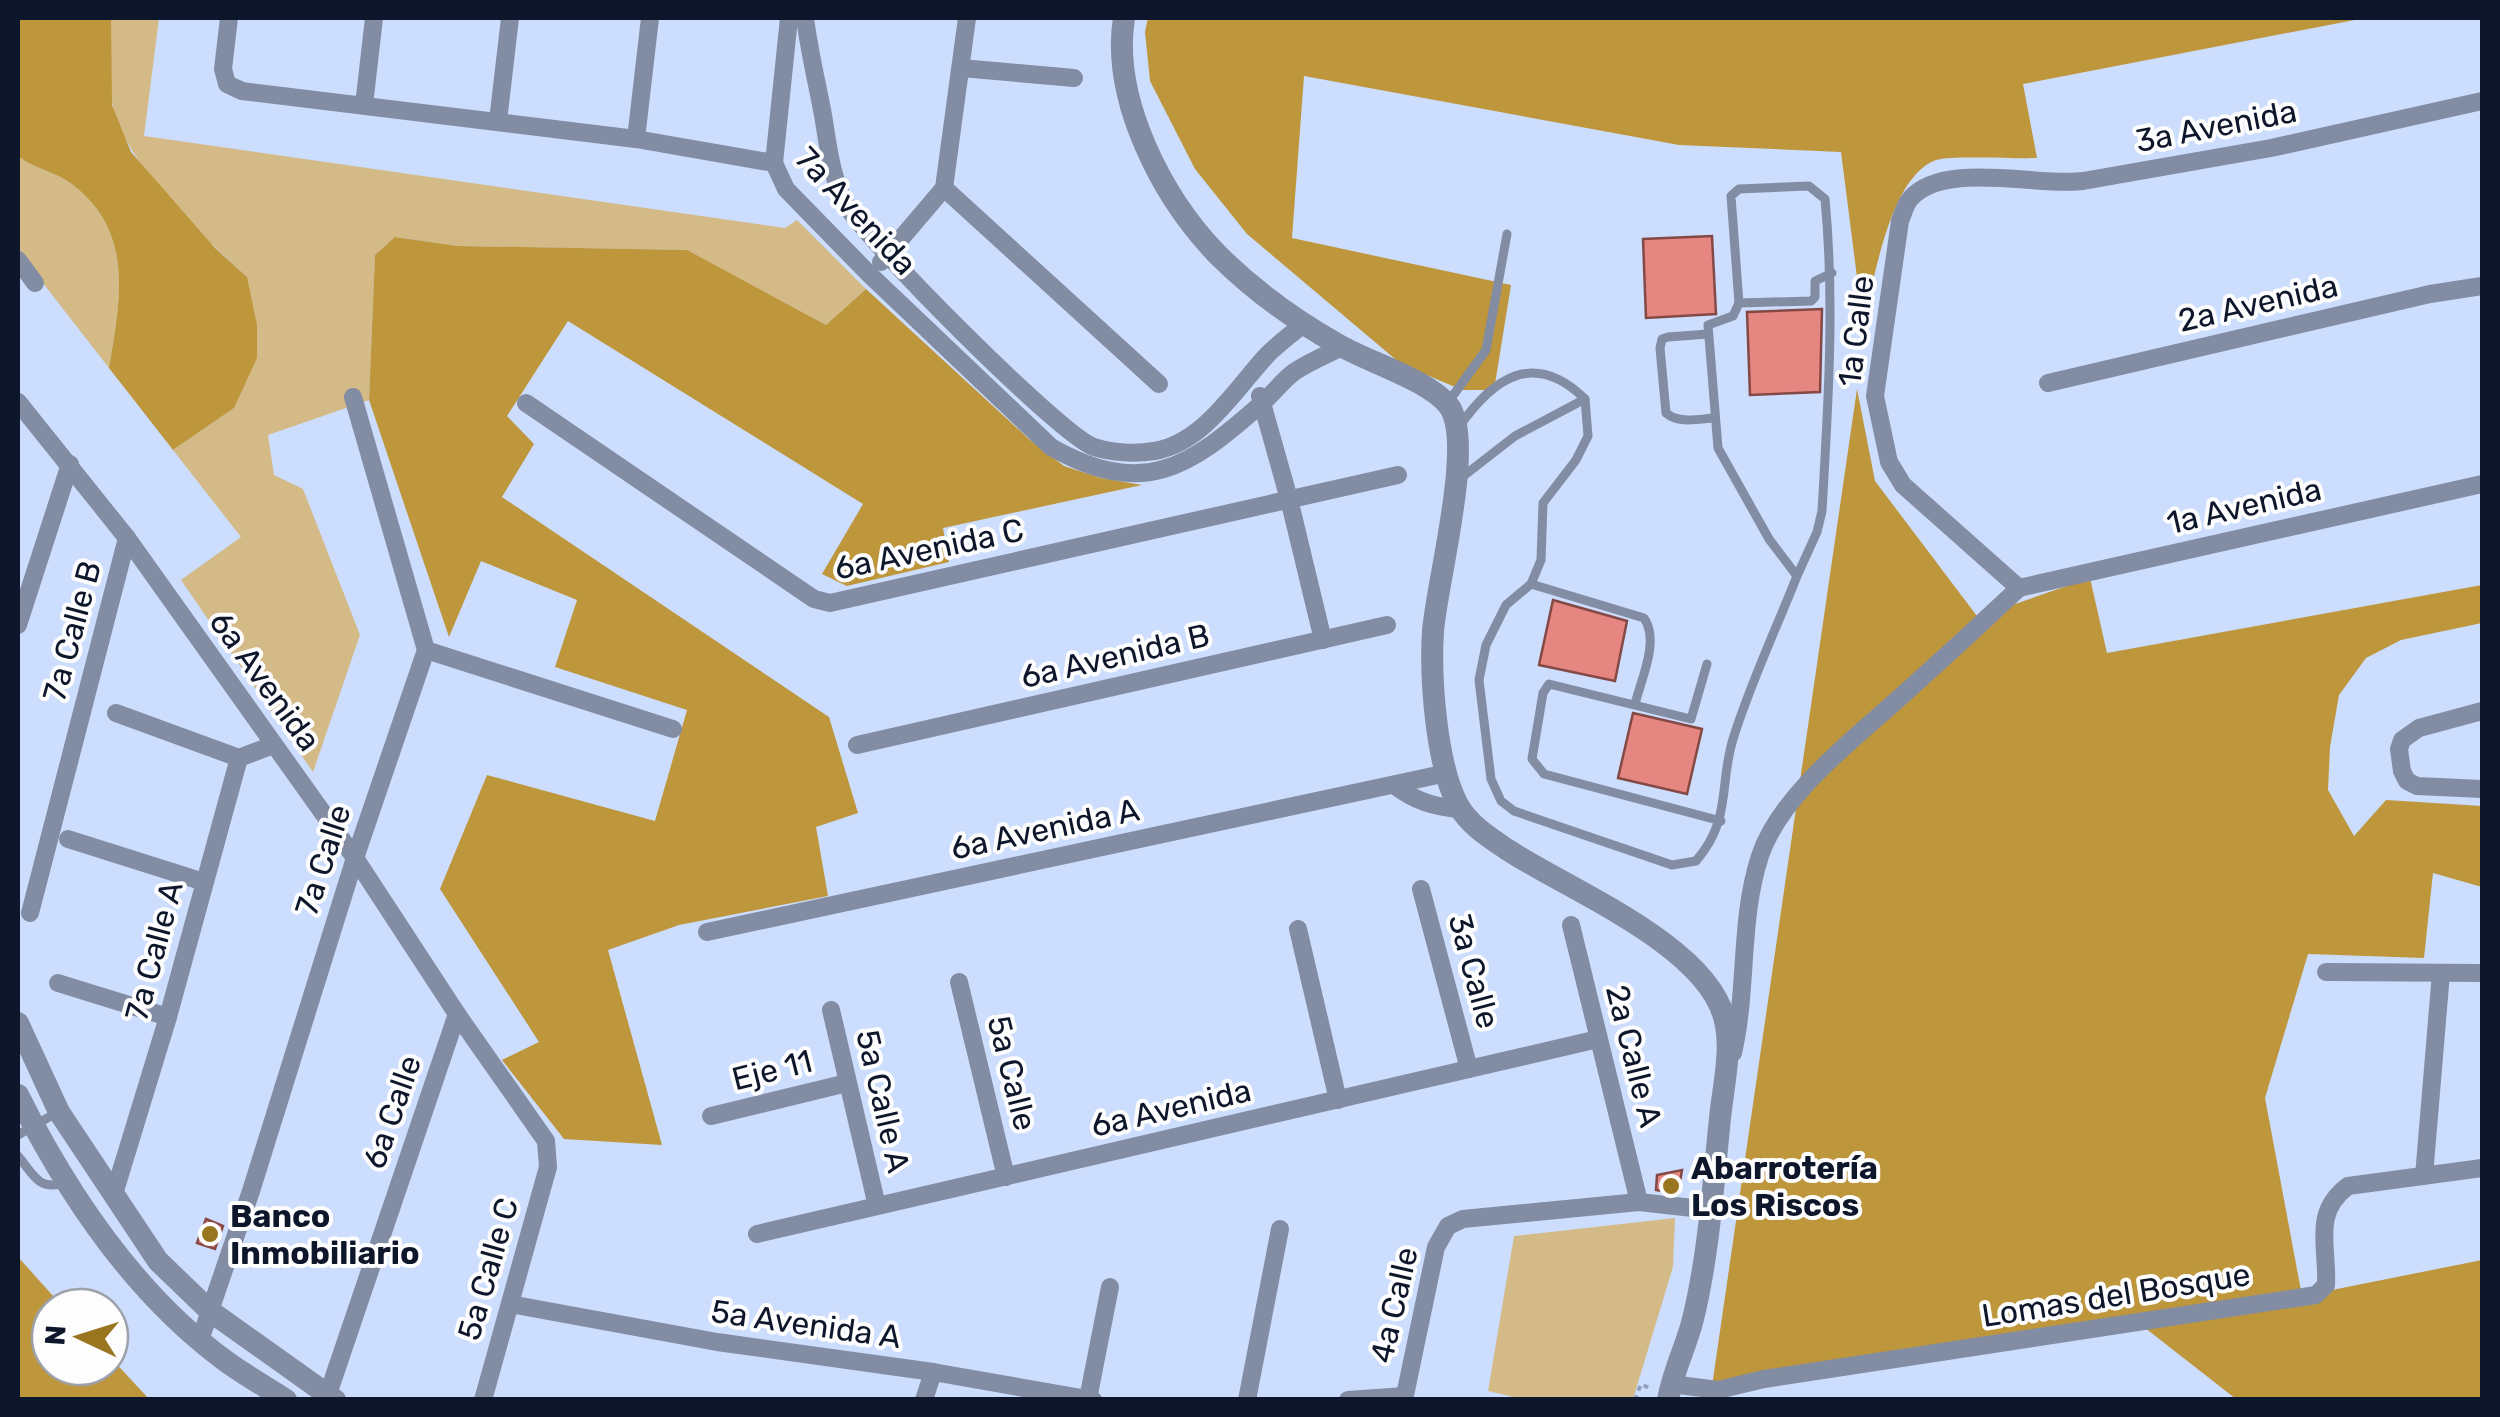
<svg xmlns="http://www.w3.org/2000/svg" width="2500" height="1417" viewBox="0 0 2500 1417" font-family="Rubik,sans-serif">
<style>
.green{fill:#d4ba86}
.forest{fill:#be963c}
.building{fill:#e58680;stroke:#854945;stroke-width:2.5}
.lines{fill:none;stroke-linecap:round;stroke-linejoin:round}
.path{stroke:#92a1be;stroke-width:4;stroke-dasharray:5 5;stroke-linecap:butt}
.service{stroke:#828da4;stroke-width:9}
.minor{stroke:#828da4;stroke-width:18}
.tertiary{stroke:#828da4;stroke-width:22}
.poi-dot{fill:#997520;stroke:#fdfdfd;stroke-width:4}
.labels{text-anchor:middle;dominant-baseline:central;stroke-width:8;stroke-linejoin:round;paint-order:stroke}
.street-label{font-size:32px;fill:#0d162a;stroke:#fdfdfd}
.poi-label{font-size:32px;font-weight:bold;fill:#0d162a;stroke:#fdfdfd;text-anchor:start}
</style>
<rect width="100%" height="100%" fill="#ccddfe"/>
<g class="green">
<path d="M111 18H159L144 136 785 228 797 220 866 289 826 325 686 250 458 246 395 237 375 255 369 400 268 435 274 475 303 489 360 635 313 772 181 580 241 537 173 450 234 408 247 277C205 239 120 158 112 102 108 75 109 45 111 18Z"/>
<path d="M18 156C34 169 57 172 73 185 135 233 120 301 109 368L18 251Z"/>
<polygon points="1675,1218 1673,1267 1633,1399 1522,1399 1488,1391 1514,1236"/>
</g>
<g class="forest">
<path d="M18 18H111L112 105 131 152 215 248 247 277 257 325V358L234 408 173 450 109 368C120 301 135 233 73 185 57 172 34 169 18 156Z"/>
<path d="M1148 18H2365L2023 84 2037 158C2017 159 1951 155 1936 160 1890 176 1874 281 1863 324L1841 152 1679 145 1304 76 1292 238 1511 285 1494 390H1462L1401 364 1247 234 1195 169 1150 81 1145 32Z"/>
<polygon points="395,237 458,246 687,250 826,325 866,289 1030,440 1064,466 1101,478 1142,485 943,528 949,562 847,586 822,574 863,504 568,321 507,416 534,444 502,497 829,717 858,813 816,827 828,896 679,925 608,950 662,1145 564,1139 502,1060 539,1042 440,889 487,775 655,821 687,710 555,667 577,600 481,561 449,637 369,400 375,255"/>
<polygon points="1857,389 1875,481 1983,624 2015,604 2090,578 2107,653 2482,585 2482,623 2401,640 2366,658 2339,695 2330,747 2328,790 2354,836 2386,800 2482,806 2482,887 2433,873 2424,958 2308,954 2265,1098 2302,1296 2482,1260 2482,1399 2236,1399 2140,1324 1711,1393"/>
<polygon points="18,1257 63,1307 50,1307 50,1367 110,1367 110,1357 149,1399 18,1399"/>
</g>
<g class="building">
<polygon points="1712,236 1716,314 1646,318 1643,239"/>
<polygon points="1822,309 1820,392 1750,395 1747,312"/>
<polygon points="1553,600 1627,621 1615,681 1539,665"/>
<polygon points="1633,713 1702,729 1687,794 1618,778"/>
<polygon points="1682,1170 1678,1194 1656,1190 1657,1175"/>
<polygon points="206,1219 223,1226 215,1249 197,1243"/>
</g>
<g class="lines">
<polyline class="path" points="1635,1400 1641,1384 1649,1388"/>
<g class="service">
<polyline points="1739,303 1811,301 1815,297 1815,281 1832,273"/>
<path d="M1708 334 1668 337 1662 339 1660 348 1666 413C1679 424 1698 419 1714 418"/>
<polyline points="1449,401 1486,350 1507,234"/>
<path d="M1459 427C1493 378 1534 349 1585 399L1588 436 1576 460 1543 503 1541 560 1531 584 1506 605 1486 645 1479 680 1491 779 1501 801 1514 811 1672 865 1696 861C1733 818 1718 784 1734 736 1751 682 1776 629 1797 576L1769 539 1718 448 1708 325 1733 316 1739 303 1731 196 1739 189 1809 186 1825 199C1835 304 1828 406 1822 511L1817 532 1797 576"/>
<polyline points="1461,478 1515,436 1585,399"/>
<path d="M1531 584 1644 618C1660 641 1641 679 1635 704"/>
<polyline points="1707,664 1691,719 1549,684 1543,693 1532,759 1544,774 1721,821"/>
<polyline points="18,1135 56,1113"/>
<path d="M18 1156C34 1175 38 1191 65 1183"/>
</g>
<g class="minor">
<polyline points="229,18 223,69 227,84 242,91 636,139 774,163"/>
<path d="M805 18C809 50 817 83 823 115 828 145 831 176 845 203 864 238 1061 436 1094 447 1112 453 1136 454 1154 451 1204 443 1236 388 1268 354 1279 343 1292 334 1303 324"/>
<polyline points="961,68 1074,78"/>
<polyline points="364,105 374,18"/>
<polyline points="498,121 510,18"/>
<polyline points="636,139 650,18"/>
<path d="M774 163 786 189 869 274 1051 447C1143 499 1189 468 1261 404 1273 394 1282 381 1294 372 1309 362 1326 355 1342 347"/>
<polyline points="774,163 789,18"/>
<polyline points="944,188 1159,384"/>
<polyline points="18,260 35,283"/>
<polyline points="881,262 944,188 967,18"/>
<polyline points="2048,383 2430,294 2482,286"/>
<polyline points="1260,396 1289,499 1323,640"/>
<polyline points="18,402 127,538 355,858 457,1014 546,1141 548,1167 483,1400"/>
<polyline points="526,403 814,599 830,603 1398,475"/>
<path d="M2019 588 1903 485 1889 462 1875 396 1900 221C1903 214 1905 205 1910 199 1943 160 2037 187 2083 181L2271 148 2482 101"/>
<polyline points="2019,588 2482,484"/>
<polyline points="18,625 70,464"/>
<polyline points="426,650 673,729"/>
<polyline points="2482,711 2419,728 2402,740 2399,749 2402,771 2407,781 2417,786 2482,789"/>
<polyline points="116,713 239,758"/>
<polyline points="857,745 1387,625"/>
<path d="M1394 785C1415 801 1434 807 1460 809"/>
<polyline points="68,839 204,882"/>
<polyline points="1421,889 1469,1069"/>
<polyline points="30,913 127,538"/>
<polyline points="1571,925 1639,1202"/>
<polyline points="1298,929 1338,1100"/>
<polyline points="707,932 1447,773"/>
<polyline points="2326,972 2482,973"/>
<polyline points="959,982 1006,1177"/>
<polyline points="58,983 168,1017"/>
<polyline points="831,1010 877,1206"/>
<path d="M1733 1053C1748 988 1739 920 1760 856 1781 793 1858 736 1906 692 1944 658 1982 623 2019 588"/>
<polyline points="711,1116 847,1083"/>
<polyline points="2424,1176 2441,973"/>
<polyline points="114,1194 168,1017 239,758 273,745"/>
<polyline points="757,1234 1598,1039"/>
<polyline points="510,1304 717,1342 933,1372 1093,1400"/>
<polyline points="200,1340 251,1191 355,858 426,650 353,397"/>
<path d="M1671 1384 1718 1390 1764 1379 2316 1295 2326 1285C2328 1245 2312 1213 2348 1186L2482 1168"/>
<polyline points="1088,1399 1110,1287"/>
<polyline points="326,1400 457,1014"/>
<polyline points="924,1400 933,1372"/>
<polyline points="1247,1400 1280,1229"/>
<polyline points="1348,1400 1405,1396"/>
<polyline points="1404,1400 1436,1247 1448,1226 1463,1219 1639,1202 1711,1210"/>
</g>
<g class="tertiary">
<path d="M1124 18C1111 99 1162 197 1217 254 1252 289 1296 321 1339 345 1368 362 1429 380 1449 406 1475 442 1437 581 1433 631 1430 677 1436 764 1458 805 1469 825 1490 838 1508 850 1569 890 1704 944 1724 1017 1733 1048 1723 1087 1720 1118 1713 1186 1709 1253 1693 1319 1686 1347 1673 1371 1668 1400"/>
<polyline points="18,1023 59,1112 158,1261 210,1311 335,1400"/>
<path d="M18 1095C68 1195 135 1295 227 1362 245 1375 266 1387 286 1400"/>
</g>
</g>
<g class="poi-dot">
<circle cx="1671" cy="1186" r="10"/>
<circle cx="210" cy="1234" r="10"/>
</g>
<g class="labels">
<g class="street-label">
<text transform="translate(2216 126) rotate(-11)">3a Avenida</text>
<text transform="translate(856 211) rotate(47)">7a Avenida</text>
<text transform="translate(2258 303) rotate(-13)">2a Avenida</text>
<text transform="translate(1856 331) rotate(-83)">1a Calle</text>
<text transform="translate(2244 506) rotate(-13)">1a Avenida</text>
<text transform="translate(929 549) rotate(-12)">6a Avenida C</text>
<text transform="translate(72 631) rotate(-75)">7a Calle B</text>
<text transform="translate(1115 656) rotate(-13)">6a Avenida B</text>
<text transform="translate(265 681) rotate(54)">6a Avenida</text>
<text transform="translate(1045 829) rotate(-12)">6a Avenida A</text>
<text transform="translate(323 860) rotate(-72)">7a Calle</text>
<text transform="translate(154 951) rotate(-75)">7a Calle A</text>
<text transform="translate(1474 971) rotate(75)">3a Calle</text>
<text transform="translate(1634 1056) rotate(76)">2a Calle A</text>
<text transform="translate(772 1070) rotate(-14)">Eje 11</text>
<text transform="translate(1012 1073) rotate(76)">5a Calle</text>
<text transform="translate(883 1101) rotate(77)">5a Calle A</text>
<text transform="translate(1171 1108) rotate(-13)">6a Avenida</text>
<text transform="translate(392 1112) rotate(-71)">6a Calle</text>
<text transform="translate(488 1269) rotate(-74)">5a Calle C</text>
<text transform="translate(2116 1295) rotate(-9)">Lomas del Bosque</text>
<text transform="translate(1394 1305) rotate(-77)">4a Calle</text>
<text transform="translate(806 1324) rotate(8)">5a Avenida A</text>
</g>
<g class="poi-label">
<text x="1691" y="1168">Abarrotería<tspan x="1691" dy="37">Los Riscos</tspan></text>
<text x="230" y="1216">Banco<tspan x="230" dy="37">Inmobiliario</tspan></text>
</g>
</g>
<rect width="2500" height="1417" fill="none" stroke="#0d162a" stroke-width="40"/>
<g transform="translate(80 1337) rotate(274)"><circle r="48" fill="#fdfdfd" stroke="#9da1a9" stroke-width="2.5"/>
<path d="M0-8L18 38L0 25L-18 38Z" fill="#997520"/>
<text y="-15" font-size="28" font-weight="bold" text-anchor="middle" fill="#0d162a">N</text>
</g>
</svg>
